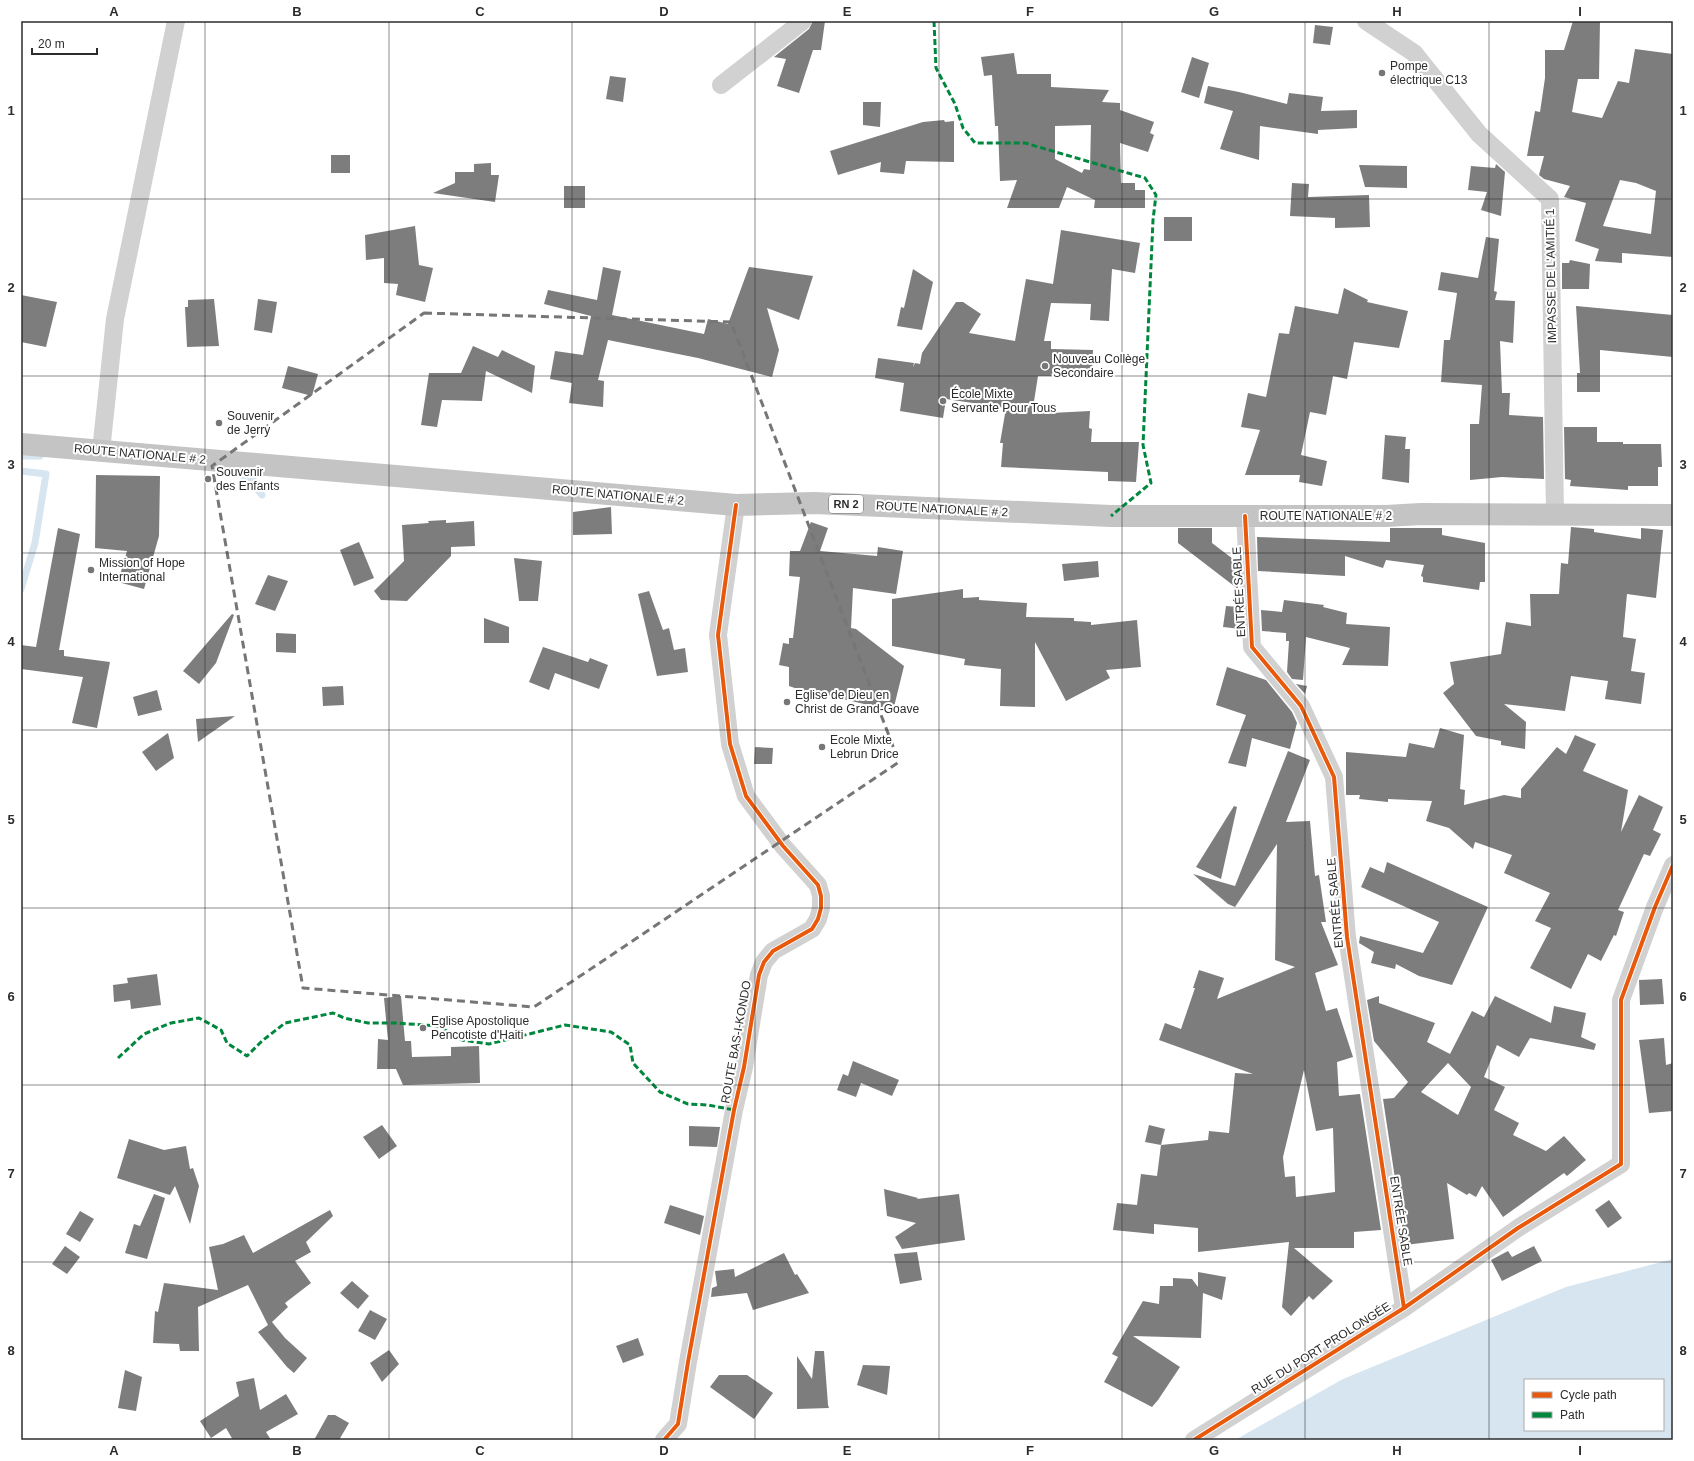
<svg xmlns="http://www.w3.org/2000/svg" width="1694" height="1461" viewBox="0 0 1694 1461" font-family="Helvetica,sans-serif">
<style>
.water{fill:#d6e5f0;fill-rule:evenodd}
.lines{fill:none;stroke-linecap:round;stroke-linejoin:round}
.stream{stroke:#d6e5f0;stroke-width:7}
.building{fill:#7d7d7d;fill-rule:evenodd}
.street{stroke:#d1d1d1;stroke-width:18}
.primary{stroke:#c4c4c4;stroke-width:22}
.quiet{stroke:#00873e;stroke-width:3;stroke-dasharray:6 3;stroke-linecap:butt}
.cycleway-casing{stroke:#fff;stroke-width:6}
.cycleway{stroke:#e8590c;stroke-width:4}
.marked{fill:none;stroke:#767676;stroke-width:3;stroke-dasharray:8 5;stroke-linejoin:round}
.grid{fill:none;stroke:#2c2c2c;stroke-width:1;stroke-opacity:0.55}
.poi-dot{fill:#767676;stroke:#fff;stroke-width:1.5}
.labels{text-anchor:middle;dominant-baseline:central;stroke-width:4;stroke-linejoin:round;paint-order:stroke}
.shield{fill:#fff;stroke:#6b6b6b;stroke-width:1}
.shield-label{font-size:11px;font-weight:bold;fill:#2c2c2c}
.poi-label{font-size:12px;fill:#2c2c2c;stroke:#fff;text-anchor:start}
.street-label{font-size:12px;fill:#2c2c2c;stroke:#fff}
.neatline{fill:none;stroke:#2c2c2c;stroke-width:1.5}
.grid-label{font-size:13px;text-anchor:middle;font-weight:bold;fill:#2c2c2c}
</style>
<rect width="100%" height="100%" fill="#fff"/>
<path class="water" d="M1673 1259V1440H1235L1343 1379 1566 1287ZM1525 1380H1663V1430H1525Z"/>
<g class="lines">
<g class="stream">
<polyline points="21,456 40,456"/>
<polyline points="21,471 46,474 35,543 21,589"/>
<polyline points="230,471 253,479 257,489 262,495"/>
</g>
</g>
<g class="building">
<polygon points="813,21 825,21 821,50 813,50 799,93 777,86 786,59 774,57 809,29"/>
<path d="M1573 21H1600L1599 79H1578L1572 112 1602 118 1618 81 1629 83 1635 49 1673 54V257L1622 253V263L1595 261 1599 249 1575 241 1586 203 1564 197 1570 186 1544 179 1539 175 1544 156H1527L1535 111 1540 112 1545 78V50H1564ZM1620 180 1636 183 1656 191 1651 234 1603 226Z"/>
<polygon points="1315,25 1333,27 1330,45 1313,43"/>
<path d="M1014 53 1017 74H1051V87L1109 90 1102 102 1120 103V110L1154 122 1150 133 1154 135 1148 152 1120 143 1121 183H1135V190H1145V208H1094L1095 200 1067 187 1059 208H1007L1017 180 1000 181 998 126H995L992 75 984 76 981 57ZM1091 125 1090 170 1084 169 1082 173 1055 159V126Z"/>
<polygon points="1192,57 1209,63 1199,98 1181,92"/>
<polygon points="610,76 626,78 623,102 606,99"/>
<polygon points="1208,86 1239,92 1287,104 1289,93 1323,97 1321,111 1357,110 1357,128 1318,130 1318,134 1260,126 1259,160 1220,149 1233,111 1204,103"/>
<polygon points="863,102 881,102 880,127 863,125"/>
<polygon points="944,120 945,122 954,121 954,162 906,161 904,174 880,172 881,162 838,175 830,151 923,122"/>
<rect x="331" y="155" width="19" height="18"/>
<polygon points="491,163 491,175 499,175 495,202 433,193 455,183 455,172 474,172 474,164"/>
<polygon points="1496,164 1505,172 1501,216 1481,210 1487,192 1468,190 1471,166 1495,168"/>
<polygon points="1359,165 1407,166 1407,188 1365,187"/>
<polygon points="1292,183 1309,184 1308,197 1369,195 1370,227 1335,228 1335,218 1290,216"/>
<rect x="564" y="186" width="21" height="22"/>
<rect x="1164" y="217" width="28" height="24"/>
<polygon points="415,226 419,265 433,268 425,302 396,295 398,284 384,283 384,258 366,260 365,235"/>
<polygon points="1061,230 1140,243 1135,273 1112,269 1109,321 1090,320 1091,304 1051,303 1044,341 1051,341 1051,349 1093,350 1092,376 1038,376 1032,414 1090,411 1089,428 1092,429 1091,442 1139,442 1136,482 1108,481 1108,472 1001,467 1003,443 1000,443 1006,408 946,399 943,418 900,411 904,383 875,378 878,358 914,363 913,367 915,363 920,364 922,353 956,302 963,302 981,314 969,333 1015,341 1026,279 1053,284"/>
<polygon points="1486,237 1499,239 1494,291 1497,292 1495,300 1515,301 1513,343 1500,341 1502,393 1510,393 1509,415 1543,417 1544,479 1502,477 1470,480 1470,424 1479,424 1482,385 1441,382 1444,340 1450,340 1457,293 1438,290 1441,272 1478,278"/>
<polygon points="1570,260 1590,264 1589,289 1562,289 1562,263 1569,263"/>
<polygon points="603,267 621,271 612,315 704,334 708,319 728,324 749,267 813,276 799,320 767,308 779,350 772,377 698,358 608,340 598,380 604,381 603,407 569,403 572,383 550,379 555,351 583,355 591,316 544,304 548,290 597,300"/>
<polygon points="913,269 933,282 922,330 897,326 901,307 904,308"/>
<polygon points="1344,288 1368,300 1367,302 1408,311 1399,348 1354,342 1347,379 1333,376 1326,415 1310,412 1301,455 1327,461 1322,486 1299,482 1300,475 1245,475 1260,430 1241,427 1248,393 1266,397 1279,333 1289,334 1295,306 1338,314"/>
<polygon points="21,295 57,302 46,347 21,342"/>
<polygon points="214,299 219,346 187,347 185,307 188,307 188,300"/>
<polygon points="258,299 277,302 272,333 254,330"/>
<polygon points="1576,306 1673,315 1673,357 1600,350 1600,392 1577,392 1577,373 1580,373"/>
<polygon points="473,346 498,357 502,350 535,366 532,393 486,371 482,401 442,400 437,427 421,425 429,373 461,373"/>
<polygon points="288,366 318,374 312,396 282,388"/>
<polygon points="1564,427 1597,427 1597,442 1623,442 1623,444 1661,444 1662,467 1658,467 1658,486 1628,486 1628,490 1570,486 1571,480 1565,479"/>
<polygon points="1385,435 1406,437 1405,449 1410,449 1409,483 1382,479"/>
<polygon points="96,475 160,476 159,536 144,589 118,582 127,551 95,548"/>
<polygon points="611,507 612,534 573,535 573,512"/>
<polygon points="446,520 446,523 474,521 475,546 451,547 451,556 407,601 381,600 374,591 404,561 402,525 429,523 428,521"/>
<polygon points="811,522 828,528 820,551 877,556 878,547 903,551 896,594 853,588 851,628 856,629 904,666 893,711 810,691 809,693 789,686 789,667 779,665 783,643 789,644 789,638 793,638 800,577 789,576 790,551 800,551"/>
<polygon points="1571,527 1594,529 1594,532 1641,539 1641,528 1663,530 1656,598 1627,594 1623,637 1636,639 1631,671 1645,673 1641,704 1605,699 1608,681 1571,676 1565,711 1504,704 1526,722 1525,749 1501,745 1501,741 1476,736 1443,693 1454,684 1450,662 1501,654 1506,622 1531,626 1530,594 1559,594 1561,563 1568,564"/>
<polygon points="58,528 80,534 59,650 64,650 64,656 110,662 97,728 72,723 83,677 21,669 21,645 36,647"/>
<polygon points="1178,528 1212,528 1212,543 1237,562 1238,589 1178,543"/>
<polygon points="1390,528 1442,528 1442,535 1485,543 1485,582 1480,582 1479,590 1423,582 1423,577 1421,576 1424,565 1386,560 1383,568 1345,556 1345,576 1258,571 1257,537 1390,542"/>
<polygon points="359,542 374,578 354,586 340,550"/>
<polygon points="514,558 542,561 538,601 519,601"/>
<polygon points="1098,561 1099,577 1064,581 1062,564"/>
<polygon points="268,575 288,581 275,611 255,604"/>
<polygon points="963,589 963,598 979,597 979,600 1027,603 1026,617 1074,618 1074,621 1091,622 1091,625 1137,620 1141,667 1106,670 1110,678 1066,701 1035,642 1035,707 1000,706 1001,669 964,665 965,659 892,646 892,599"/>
<polygon points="649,591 663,630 669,628 674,650 685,648 688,672 657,676 638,594"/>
<polygon points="1284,600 1324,605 1323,607 1347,613 1346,624 1390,627 1388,666 1342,665 1350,648 1306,637 1303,680 1292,679 1287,672 1289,641 1286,641 1286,633 1262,631 1261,610 1282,612"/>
<polygon points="1226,606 1239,607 1241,629 1223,627"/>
<polygon points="232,614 234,615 216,663 199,684 183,671"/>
<polygon points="484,618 509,627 509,643 484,643"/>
<polygon points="276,633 296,634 296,653 276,652"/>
<polygon points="543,647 588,662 590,658 608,665 599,689 555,673 549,690 529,682"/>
<polygon points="1227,667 1266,680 1292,712 1297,723 1290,749 1252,738 1246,767 1228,763 1246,715 1216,705"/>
<polygon points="1296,684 1307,686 1305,694"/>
<polygon points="343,686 344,705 323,706 322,687"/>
<polygon points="157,690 162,710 138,716 133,697"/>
<polygon points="235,716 198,742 196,719"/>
<polygon points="1440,728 1464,735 1460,789 1465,790 1464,805 1504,795 1521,798 1521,789 1557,747 1566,754 1575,735 1596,744 1583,771 1628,790 1621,832 1639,795 1663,807 1653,830 1661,834 1650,856 1644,854 1618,910 1624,912 1616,936 1614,935 1601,961 1588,954 1571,989 1530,968 1551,928 1535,921 1550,893 1504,873 1512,855 1475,842 1473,849 1449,828 1426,821 1432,801 1388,799 1388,802 1359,799 1360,795 1346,795 1346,752 1406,757 1409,743 1434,748"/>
<polygon points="168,733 174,758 156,771 142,752"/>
<polygon points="755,747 773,748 772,764 754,764"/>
<path d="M1288 751 1310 760 1286 822 1310 821 1315 876 1319 875 1326 922H1321L1338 965 1315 973 1326 1011 1337 1008 1353 1057 1337 1062 1339 1096 1360 1094 1381 1230 1354 1232V1248H1294L1333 1281 1313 1300 1309 1296 1291 1316 1282 1307 1289 1242 1198 1252V1228L1154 1224V1234L1113 1230 1117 1203 1137 1205 1141 1174 1157 1176 1161 1145 1208 1140 1209 1131 1229 1133 1235 1073 1253 1074 1159 1040 1165 1023 1181 1029 1195 988H1193L1199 970 1224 978 1217 999 1295 967 1275 960 1277 844 1235 907 1228 904 1193 874 1235 886ZM1304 1070 1316 1131 1333 1128 1335 1192 1296 1197 1295 1176 1285 1177 1283 1157Z"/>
<polygon points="1234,806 1237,807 1221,879 1196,867"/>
<polygon points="1387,862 1488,907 1452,985 1419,976 1396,964 1395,969 1371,963 1374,952 1359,943 1360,936 1423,953 1439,922 1361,887 1370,867 1384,873"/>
<polygon points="157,974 161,1005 131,1009 130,1000 114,1002 113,985 128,983 127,978"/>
<polygon points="1662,979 1664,1004 1640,1005 1639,980"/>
<polygon points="401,996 405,1041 411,1041 412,1057 451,1056 451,1047 479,1046 480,1083 403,1085 396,1069 377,1069 378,1039 388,1040 384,998"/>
<path d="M1379 996V1003L1435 1023 1427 1042 1450 1054 1472 1011 1484 1017 1495 996 1551 1023 1554 1006 1586 1013 1581 1037 1596 1044 1594 1050 1530 1038 1519 1057 1497 1045 1484 1077 1505 1087 1494 1110 1519 1123 1513 1135 1546 1151 1564 1136 1586 1160 1567 1176 1564 1173 1503 1217 1482 1186 1476 1197 1469 1193 1467 1195 1447 1183 1454 1239 1405 1245 1383 1099 1394 1098 1408 1082 1374 1041 1367 1000ZM1448 1063 1471 1087 1458 1115 1421 1092Z"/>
<polygon points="1664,1038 1666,1065 1673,1063 1673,1111 1649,1113 1639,1040"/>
<polygon points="853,1061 899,1080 892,1096 861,1083 856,1097 837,1090 843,1074 848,1076"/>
<polygon points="382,1125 397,1146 379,1159 363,1137"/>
<polygon points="1149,1125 1165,1129 1161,1145 1145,1142"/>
<polygon points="689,1126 720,1127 717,1147 689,1146"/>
<polygon points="129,1139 164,1150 186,1146 190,1169 193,1168 199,1186 190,1224 175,1186 170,1195 117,1178"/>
<polygon points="884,1189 918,1198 917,1199 959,1194 965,1240 902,1249 895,1237 916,1223 887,1216"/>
<polygon points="154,1194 165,1198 147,1259 125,1253 134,1224 140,1226"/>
<polygon points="1609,1200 1622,1218 1608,1228 1595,1210"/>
<polygon points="670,1205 704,1216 700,1235 664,1223"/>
<polygon points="330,1210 333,1216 306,1242 311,1252 295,1261 311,1283 285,1303 288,1307 272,1322 285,1338 307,1358 294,1373 287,1367 258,1332 268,1325 248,1285 198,1307 199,1351 180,1351 179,1344 153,1343 155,1311 158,1312 164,1283 218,1290 209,1247 223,1244 244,1235 253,1253"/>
<polygon points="80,1211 94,1219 80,1242 66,1234"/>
<polygon points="65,1246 80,1257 67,1274 52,1264"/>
<polygon points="1534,1246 1542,1261 1502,1281 1491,1260 1508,1251 1512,1257"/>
<polygon points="917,1252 922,1280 900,1284 894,1254"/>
<polygon points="784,1253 795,1275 797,1274 809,1293 753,1310 747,1293 711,1297 712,1288 717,1286 715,1271 734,1269 735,1277"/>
<polygon points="1198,1272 1226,1277 1222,1300 1203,1293 1201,1338 1133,1336 1180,1367 1158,1400 1152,1407 1104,1382 1118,1357 1112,1354 1143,1301 1159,1304 1160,1286 1173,1286 1173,1278 1192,1279 1198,1287"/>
<polygon points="352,1281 369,1296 358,1309 340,1293"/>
<polygon points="370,1310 387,1319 375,1340 358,1331"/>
<polygon points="638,1338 644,1355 623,1363 616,1346"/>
<polygon points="389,1350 399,1364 382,1382 370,1363"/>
<polygon points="815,1351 824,1351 828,1405 829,1408 797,1409 797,1356 812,1379"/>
<polygon points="863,1365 890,1366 887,1395 857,1385"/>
<polygon points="125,1370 142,1377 136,1411 118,1408"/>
<polygon points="719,1375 747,1375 773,1393 754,1419 710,1387"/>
<polygon points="254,1378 260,1410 286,1394 298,1414 266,1432 271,1440 233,1440 226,1428 211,1438 200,1421 239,1396 236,1382"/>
<polygon points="328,1415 335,1415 349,1423 339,1440 314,1440"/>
</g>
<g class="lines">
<g class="street">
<polyline points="1366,21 1414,53 1479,134 1550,199 1555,515"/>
<polyline points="721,85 803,21"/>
<polyline points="101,451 115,319 176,21"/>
<polyline points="1245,516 1252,647 1301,706 1334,777 1347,937 1404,1308"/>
<polyline points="664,1440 678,1424 688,1362 734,1110 744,1067 759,975 764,962 773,951 812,929 818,919 821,908 821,896 818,885 783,846 746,796 730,744 718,635 736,505"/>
<polyline points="1194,1440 1404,1308 1518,1228 1621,1164 1621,1000 1655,907 1673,865"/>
</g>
<polyline class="primary" points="21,444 736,505 814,503 1111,516 1386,516 1421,514 1673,515"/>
<g class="quiet">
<polyline points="934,21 936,68 955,104 963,128 975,143 1025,143 1145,178 1156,195 1153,220 1143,445 1151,483 1111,516"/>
<polyline points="118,1058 144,1034 171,1023 199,1018 221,1030 227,1043 247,1056 262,1041 285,1023 333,1013 344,1018 368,1023 396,1023 438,1026 462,1040 489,1044 565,1025 611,1032 630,1045 633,1063 660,1092 688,1104 708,1105 734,1110"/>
</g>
<g class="cycleway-casing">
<g id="cycleway">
<polyline points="1245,516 1252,647 1301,706 1334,777 1347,937 1404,1308"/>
<polyline points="664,1440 678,1424 688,1362 734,1110 744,1067 759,975 764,962 773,951 812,929 818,919 821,908 821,896 818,885 783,846 746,796 730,744 718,635 736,505"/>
<polyline points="1194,1440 1404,1308 1518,1228 1621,1164 1621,1000 1655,907 1673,865"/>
</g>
</g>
<use href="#cycleway" class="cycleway"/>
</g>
<path class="marked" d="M424 313 731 322 899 762 534 1007 303 988 212 466Z"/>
<path class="grid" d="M205 21V1440M389 21V1440M572 21V1440M755 21V1440M939 21V1440M1122 21V1440M1305 21V1440M1489 21V1440M21 199H1673M21 376H1673M21 553H1673M21 730H1673M21 908H1673M21 1085H1673M21 1262H1673"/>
<g class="poi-dot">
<circle cx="1382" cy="73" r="4"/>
<circle cx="1045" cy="366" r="4"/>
<circle cx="943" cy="401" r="4"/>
<circle cx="219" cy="423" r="4"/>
<circle cx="208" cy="479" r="4"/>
<circle cx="91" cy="570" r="4"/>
<circle cx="787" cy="702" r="4"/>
<circle cx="822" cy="747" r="4"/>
<circle cx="423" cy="1028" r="4"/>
</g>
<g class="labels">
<rect class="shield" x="829" y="495" width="34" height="18" rx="3"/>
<g class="shield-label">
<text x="846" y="504">RN 2</text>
</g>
<g class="poi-label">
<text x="1390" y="66">Pompe<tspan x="1390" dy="14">électrique C13</tspan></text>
<text x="1053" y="359">Nouveau Collège<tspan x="1053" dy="14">Secondaire</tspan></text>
<text x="951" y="394">École Mixte<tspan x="951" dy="14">Servante Pour Tous</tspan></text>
<text x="227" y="416">Souvenir<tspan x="227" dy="14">de Jerry</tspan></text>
<text x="216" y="472">Souvenir<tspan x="216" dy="14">des Enfants</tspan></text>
<text x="99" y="563">Mission of Hope<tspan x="99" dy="14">International</tspan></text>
<text x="795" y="695">Eglise de Dieu en<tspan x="795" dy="14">Christ de Grand-Goave</tspan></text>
<text x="830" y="740">Ecole Mixte<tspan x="830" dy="14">Lebrun Drice</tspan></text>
<text x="431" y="1021">Eglise Apostolique<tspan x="431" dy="14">Pencotiste d'Haiti</tspan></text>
</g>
<g class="street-label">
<text transform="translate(1551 276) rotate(-91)">IMPASSE DE L'AMITIÉ 1</text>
<text transform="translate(140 454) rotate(5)">ROUTE NATIONALE # 2</text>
<text transform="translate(618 495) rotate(5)">ROUTE NATIONALE # 2</text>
<text transform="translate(942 509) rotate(3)">ROUTE NATIONALE # 2</text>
<text x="1326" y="516">ROUTE NATIONALE # 2</text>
<text transform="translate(1239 592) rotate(-93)">ENTRÉE SABLE</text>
<text transform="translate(1335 903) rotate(-95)">ENTRÉE SABLE</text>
<text transform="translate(736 1042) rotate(-80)">ROUTE BAS-I-KONDO</text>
<text transform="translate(1401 1221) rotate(81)">ENTRÉE SABLE</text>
<text transform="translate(1321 1348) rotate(-32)">RUE DU PORT PROLONGÉE</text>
</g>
</g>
<rect width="1694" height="1461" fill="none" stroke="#ffffff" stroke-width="44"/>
<rect x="1524" y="1379" width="140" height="52" fill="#ffffff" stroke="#ababab"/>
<rect x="1532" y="1392" width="20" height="6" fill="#e8590c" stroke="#ababab"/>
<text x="1560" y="1399" font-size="12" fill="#2c2c2c">Cycle path</text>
<rect x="1532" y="1412" width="20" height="6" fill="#00873e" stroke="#ababab"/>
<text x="1560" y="1419" font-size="12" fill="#2c2c2c">Path</text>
<path d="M32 48v6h65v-6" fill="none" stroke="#2c2c2c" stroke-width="2"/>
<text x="38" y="48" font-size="12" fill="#2c2c2c" stroke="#ffffff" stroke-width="3" paint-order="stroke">20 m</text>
<rect x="22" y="22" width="1650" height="1417" class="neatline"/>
<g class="grid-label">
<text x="114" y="16">A</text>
<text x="297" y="16">B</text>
<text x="480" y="16">C</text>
<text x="664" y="16">D</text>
<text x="847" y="16">E</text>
<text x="1030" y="16">F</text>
<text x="1214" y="16">G</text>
<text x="1397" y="16">H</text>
<text x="1580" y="16">I</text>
<text x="11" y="115">1</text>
<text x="1683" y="115">1</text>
<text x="11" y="292">2</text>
<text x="1683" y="292">2</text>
<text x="11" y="469">3</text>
<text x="1683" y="469">3</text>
<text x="11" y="646">4</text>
<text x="1683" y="646">4</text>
<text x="11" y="824">5</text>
<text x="1683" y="824">5</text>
<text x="11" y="1001">6</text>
<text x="1683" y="1001">6</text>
<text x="11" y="1178">7</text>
<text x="1683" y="1178">7</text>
<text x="11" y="1355">8</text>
<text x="1683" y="1355">8</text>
<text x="114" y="1455">A</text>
<text x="297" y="1455">B</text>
<text x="480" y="1455">C</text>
<text x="664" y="1455">D</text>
<text x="847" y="1455">E</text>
<text x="1030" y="1455">F</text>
<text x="1214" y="1455">G</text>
<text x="1397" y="1455">H</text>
<text x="1580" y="1455">I</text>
</g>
</svg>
